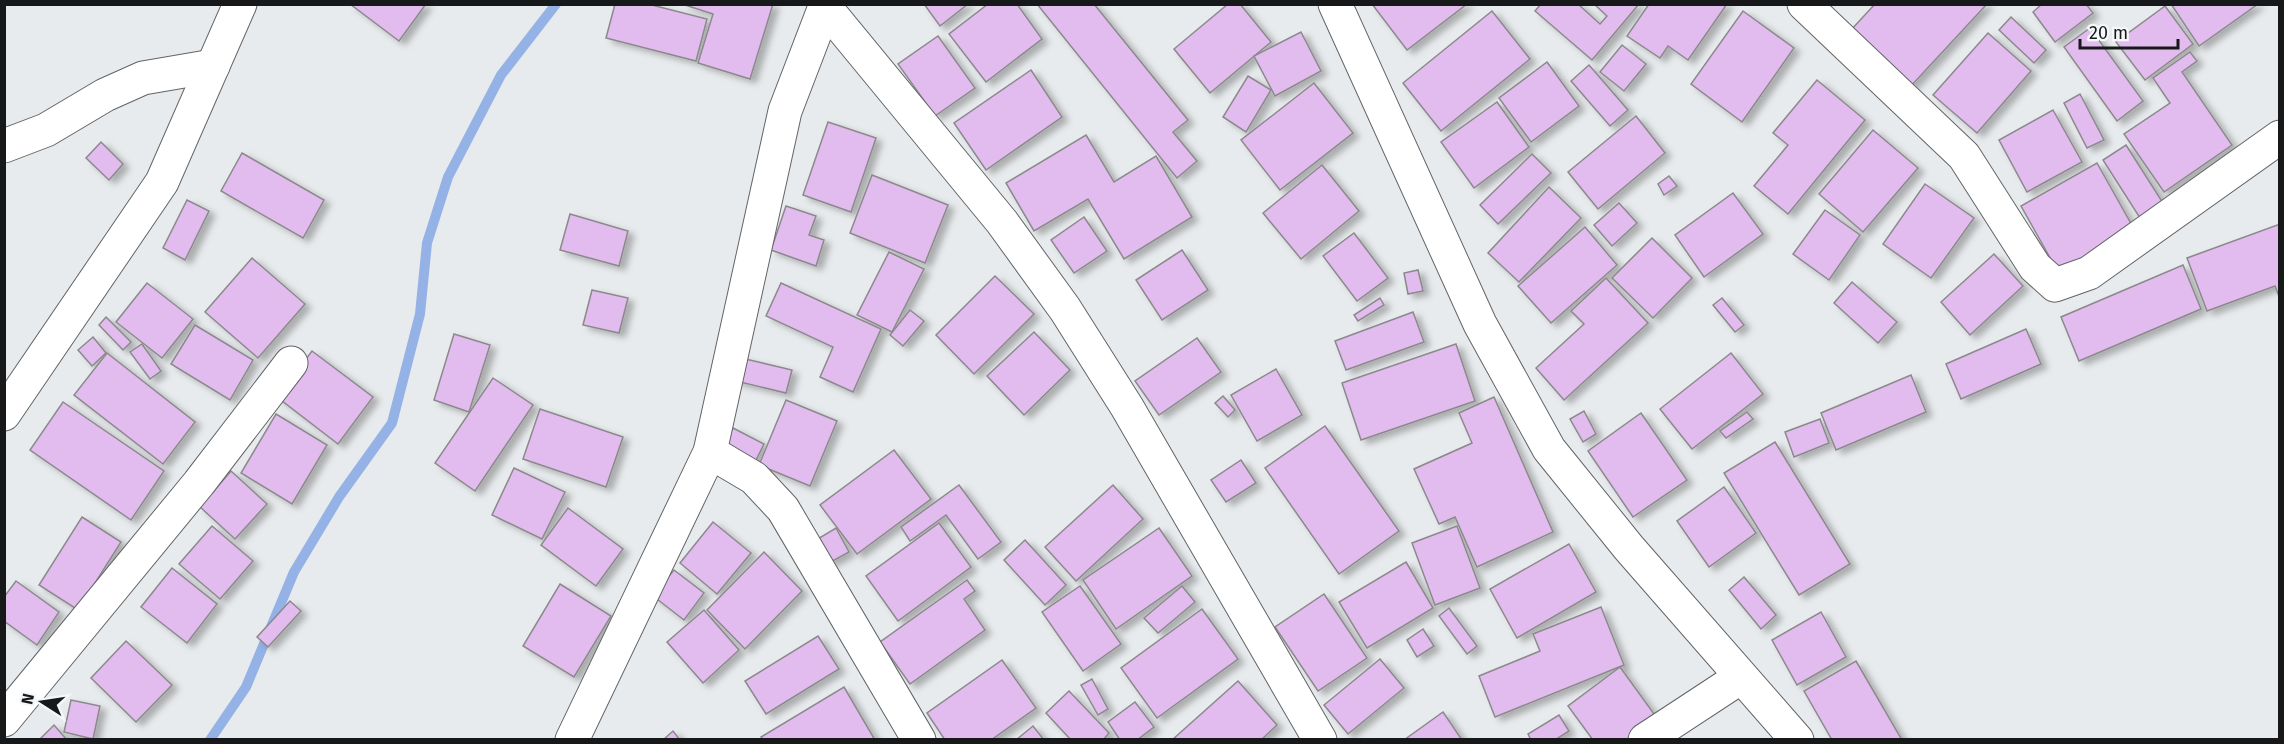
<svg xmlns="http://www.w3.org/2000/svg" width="2284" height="744" viewBox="0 0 2284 744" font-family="'Fira Sans',sans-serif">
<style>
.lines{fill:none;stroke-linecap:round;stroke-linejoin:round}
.stream{stroke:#95b2e7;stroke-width:10}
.building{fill:#e2bbef;stroke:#8b898c;stroke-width:1.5;filter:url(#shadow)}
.minor-casing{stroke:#626466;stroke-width:35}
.minor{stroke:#fff;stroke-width:33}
</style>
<defs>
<filter id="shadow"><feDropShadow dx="6" dy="4" stdDeviation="3" flood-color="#0004"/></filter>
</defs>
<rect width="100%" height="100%" fill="#e8ebed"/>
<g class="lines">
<polyline class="stream" points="210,740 246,687 294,572 339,497 392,423 420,314 427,243 448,177 501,75 556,4"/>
</g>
<g class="building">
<polygon points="350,4 426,4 399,41"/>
<polygon points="615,4 648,4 707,19 696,61 606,38"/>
<polygon points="682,4 773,4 750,79 698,63 713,14"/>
<polygon points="924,4 968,4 940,26"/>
<polygon points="988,4 1017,4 1042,39 986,82 949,34"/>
<polygon points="1037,4 1094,4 1188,120 1173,132 1197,161 1177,178"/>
<polygon points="1228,4 1240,4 1271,42 1210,93 1174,49"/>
<polygon points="1372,4 1467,4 1407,50"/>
<polygon points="1541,4 1578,4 1600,24 1607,16 1594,4 1639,4 1592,60 1535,11"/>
<polygon points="1649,4 1727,4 1688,60 1668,46 1660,58 1627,36"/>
<polygon points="1875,4 1987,4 1910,87 1851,30"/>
<polygon points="2042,4 2086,4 2093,13 2055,42 2033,12"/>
<polygon points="2171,4 2258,4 2199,46"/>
<polygon points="2165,6 2193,44 2145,80 2116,42"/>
<polygon points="1492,11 1530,59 1441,131 1403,83"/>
<polygon points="1743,11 1794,48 1742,122 1691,84"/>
<polygon points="2011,17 2046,50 2034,63 1999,30"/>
<polygon points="2090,28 2143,101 2117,121 2064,47"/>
<polygon points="1301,32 1321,71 1275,96 1254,56"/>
<polygon points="1988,33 2031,71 1977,133 1933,95"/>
<polygon points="938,36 975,88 935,116 898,64"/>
<polygon points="1622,45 1646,64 1624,91 1600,72"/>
<polygon points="2190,52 2197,61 2182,72 2232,145 2164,192 2124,134 2170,103 2153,78"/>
<polygon points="1547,62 1579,106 1531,142 1499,98"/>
<polygon points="1589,65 1628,110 1610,126 1571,81"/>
<polygon points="1031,70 1062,117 986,170 954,123"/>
<polygon points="1248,76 1271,90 1246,132 1223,117"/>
<polygon points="1817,80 1865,120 1788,214 1754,186 1788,145 1773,133"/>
<polygon points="1314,83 1353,133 1280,190 1241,140"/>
<polygon points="2080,94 2104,140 2087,148 2064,103"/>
<polygon points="1497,102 1529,147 1474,188 1441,142"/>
<polygon points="2053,110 2082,162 2027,192 1999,140"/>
<polygon points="1636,116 1665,153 1598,209 1568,172"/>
<polygon points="828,122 876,138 851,212 803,195"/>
<polygon points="1873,130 1918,168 1863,232 1819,194"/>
<polygon points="1086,135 1114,182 1156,156 1192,217 1124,259 1088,199 1034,231 1006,183"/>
<polygon points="101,142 123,164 109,180 86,158"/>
<polygon points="2126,145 2163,203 2140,218 2103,160"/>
<polygon points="242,153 324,200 303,238 221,191"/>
<polygon points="1532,154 1551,173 1498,224 1480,205"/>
<polygon points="2097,163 2134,229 2058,272 2021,206"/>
<polygon points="1322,165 1359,211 1301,259 1263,213"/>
<polygon points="872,175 948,205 925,263 850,233"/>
<polygon points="1669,176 1677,186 1664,195 1658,184"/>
<polygon points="1925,184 1974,218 1931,278 1883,244"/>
<polygon points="1549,187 1581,218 1519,282 1488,253"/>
<polygon points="1733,193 1763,234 1704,277 1675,235"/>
<polygon points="187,200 209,211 185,260 163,248"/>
<polygon points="1619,203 1637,223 1612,246 1594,225"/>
<polygon points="786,206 816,216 809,235 824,240 816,266 771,250"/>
<polygon points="1825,210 1860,235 1829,280 1793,254"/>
<polygon points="570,214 628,231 619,266 560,250"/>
<polygon points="1084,217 1107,251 1074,273 1051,240"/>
<polygon points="2280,224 2280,299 2275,286 2207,311 2187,258"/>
<polygon points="1585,227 1617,265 1551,323 1518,286"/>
<polygon points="1354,233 1388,278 1357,301 1323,256"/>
<polygon points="1652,238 1692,278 1653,318 1612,278"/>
<polygon points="1182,250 1208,290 1162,320 1136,280"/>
<polygon points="889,252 924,269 892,332 857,315"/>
<polygon points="1994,254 2023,286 1970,335 1941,302"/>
<polygon points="252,258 305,304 258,358 205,312"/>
<polygon points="2183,265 2201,309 2079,361 2061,317"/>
<polygon points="1418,270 1423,291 1408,294 1404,273"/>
<polygon points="995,276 1034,314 974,374 936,335"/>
<polygon points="1606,278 1648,323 1564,400 1536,368 1584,324 1571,311"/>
<polygon points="1852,282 1897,322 1878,343 1834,303"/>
<polygon points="147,283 193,319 162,358 116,322"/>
<polygon points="781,283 881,329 853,392 820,377 833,347 766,316"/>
<polygon points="592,290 628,298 619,333 583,325"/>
<polygon points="1380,298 1384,305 1358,321 1354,315"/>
<polygon points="1722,298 1744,325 1735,332 1713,305"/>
<polygon points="910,310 924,321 903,346 890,335"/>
<polygon points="1413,312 1424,342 1346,370 1335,341"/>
<polygon points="106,317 131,342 123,350 99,325"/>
<polygon points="195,325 253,360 230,400 171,364"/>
<polygon points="2026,329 2041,364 1961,399 1946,364"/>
<polygon points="1034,332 1070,370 1024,415 987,376"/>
<polygon points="454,334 490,345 469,412 434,400"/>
<polygon points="93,337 106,353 92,366 78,350"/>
<polygon points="1197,338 1221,372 1159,415 1135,381"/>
<polygon points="142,344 161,371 150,379 130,352"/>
<polygon points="1456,344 1475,401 1361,440 1342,383"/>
<polygon points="312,351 373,397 338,444 277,397"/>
<polygon points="107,353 195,422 163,464 74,395"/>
<polygon points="1731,353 1763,394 1692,449 1660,409"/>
<polygon points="737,357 792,370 786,393 732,380"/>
<polygon points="1276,369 1302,415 1257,441 1231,395"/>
<polygon points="1911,375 1926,412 1836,450 1821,413"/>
<polygon points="493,378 533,405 475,491 435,463"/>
<polygon points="1223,396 1235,410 1228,417 1215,403"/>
<polygon points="1494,397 1553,532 1477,567 1455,517 1439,524 1414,469 1472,443 1459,413"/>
<polygon points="786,400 837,421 810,486 759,465"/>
<polygon points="63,402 164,471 131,520 30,450"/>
<polygon points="540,409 623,437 606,487 523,459"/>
<polygon points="1584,411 1596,434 1583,442 1570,419"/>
<polygon points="1747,412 1753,419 1726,438 1720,431"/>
<polygon points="1641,413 1687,480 1633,517 1588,451"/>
<polygon points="276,414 327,445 292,504 241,473"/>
<polygon points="1820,419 1829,443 1794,457 1785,432"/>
<polygon points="1325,426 1399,531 1339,574 1265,468"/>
<polygon points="733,428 764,444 753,466 722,450"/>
<polygon points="1775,442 1850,564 1799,595 1724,473"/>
<polygon points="894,450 931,499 857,554 820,505"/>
<polygon points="1241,460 1256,483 1226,502 1211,480"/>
<polygon points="514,468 565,492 542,539 492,515"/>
<polygon points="231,471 267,504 235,539 200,507"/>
<polygon points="959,485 1001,542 978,559 946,515 910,541 901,527"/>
<polygon points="1113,485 1143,519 1076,581 1045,547"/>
<polygon points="1724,487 1756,533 1709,567 1677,521"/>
<polygon points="568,508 623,549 596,586 541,545"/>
<polygon points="82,517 121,542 78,610 39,585"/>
<polygon points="713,522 751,553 717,594 680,563"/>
<polygon points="939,523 971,567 898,621 866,576"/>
<polygon points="212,526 253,561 220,599 179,564"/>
<polygon points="1457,526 1480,588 1435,605 1412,543"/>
<polygon points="836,528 849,552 829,563 816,540"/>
<polygon points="1159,528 1192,576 1116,629 1083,580"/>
<polygon points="1025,540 1066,585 1045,605 1004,560"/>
<polygon points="1569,544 1596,592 1517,638 1490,589"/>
<polygon points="764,552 802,591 745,649 707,610"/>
<polygon points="1406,562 1433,608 1367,648 1339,602"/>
<polygon points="172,568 217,604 187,643 141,607"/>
<polygon points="674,570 704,593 684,620 653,596"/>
<polygon points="1744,577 1776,615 1761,629 1729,590"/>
<polygon points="967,580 975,591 964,599 985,630 910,684 880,642"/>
<polygon points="16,581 59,612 37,645 4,621 4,597"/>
<polygon points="560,584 611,616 574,677 523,646"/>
<polygon points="1080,586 1121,644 1083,671 1042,612"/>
<polygon points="1182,586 1195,602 1158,633 1144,618"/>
<polygon points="1324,594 1367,658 1318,691 1275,627"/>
<polygon points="290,601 301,611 268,647 257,637"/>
<polygon points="1601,607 1624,665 1495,717 1479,676 1540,651 1533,634"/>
<polygon points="1449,608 1477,646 1467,654 1439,616"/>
<polygon points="1202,609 1238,659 1157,718 1121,668"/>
<polygon points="704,610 739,650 703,683 667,642"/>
<polygon points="1821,612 1846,657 1797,685 1772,640"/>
<polygon points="1423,629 1434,646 1417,657 1407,640"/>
<polygon points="818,636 839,669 766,714 745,681"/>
<polygon points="126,641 172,685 136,722 91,678"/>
<polygon points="1380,659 1404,688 1348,734 1324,705"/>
<polygon points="1002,660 1036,708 991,740 945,740 927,713"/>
<polygon points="1856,661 1902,740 1832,740 1804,691"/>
<polygon points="1620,667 1657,718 1627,740 1593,740 1568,706"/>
<polygon points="1092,679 1108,709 1098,715 1081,685"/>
<polygon points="1238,681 1277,725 1261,740 1172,740"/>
<polygon points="844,687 875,740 763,740 761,737"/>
<polygon points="1069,691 1109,733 1103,740 1071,740 1046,713"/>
<polygon points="71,700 100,706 93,739 64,732"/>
<polygon points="1135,702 1154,727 1137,740 1120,740 1108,722"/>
<polygon points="1443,712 1462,740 1404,740"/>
<polygon points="1559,715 1569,731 1555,740 1531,740 1528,734"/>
<polygon points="54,725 67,740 39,740"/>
<polygon points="1033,726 1044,740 1016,740"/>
<polygon points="673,731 680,740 663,740"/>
</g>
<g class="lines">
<g class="minor-casing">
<g id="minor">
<polyline points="1335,4 1480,324 1549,449 1629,548 1797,740"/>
<polyline points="1804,4 1964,156 2035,267 2055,285 2089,273 2280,137"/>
<polyline points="825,7 1002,222 1065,309 1127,407 1320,740"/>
<polyline points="4,146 46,130 105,95 143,78 213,66"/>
<polyline points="4,414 162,182 240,4"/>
<polyline points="710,452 754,478 783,509 919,740"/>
<polyline points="4,720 199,483 291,363"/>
<polyline points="572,740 710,452 785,111 826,4"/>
<polyline points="1645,740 1741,677"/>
</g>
</g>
<use href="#minor" class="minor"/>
</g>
<rect width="2284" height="744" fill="none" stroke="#171819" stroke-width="12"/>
<g transform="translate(42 702) rotate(282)" stroke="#f5f8fa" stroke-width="4.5" paint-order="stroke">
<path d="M0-4.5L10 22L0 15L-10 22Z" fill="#171819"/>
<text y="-9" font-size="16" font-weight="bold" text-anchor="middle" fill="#171819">N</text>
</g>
<path d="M2080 39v9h98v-9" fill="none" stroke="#171819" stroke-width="3"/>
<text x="2089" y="39" font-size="18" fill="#171819" stroke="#f5f8fa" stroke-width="4.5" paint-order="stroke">20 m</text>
</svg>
